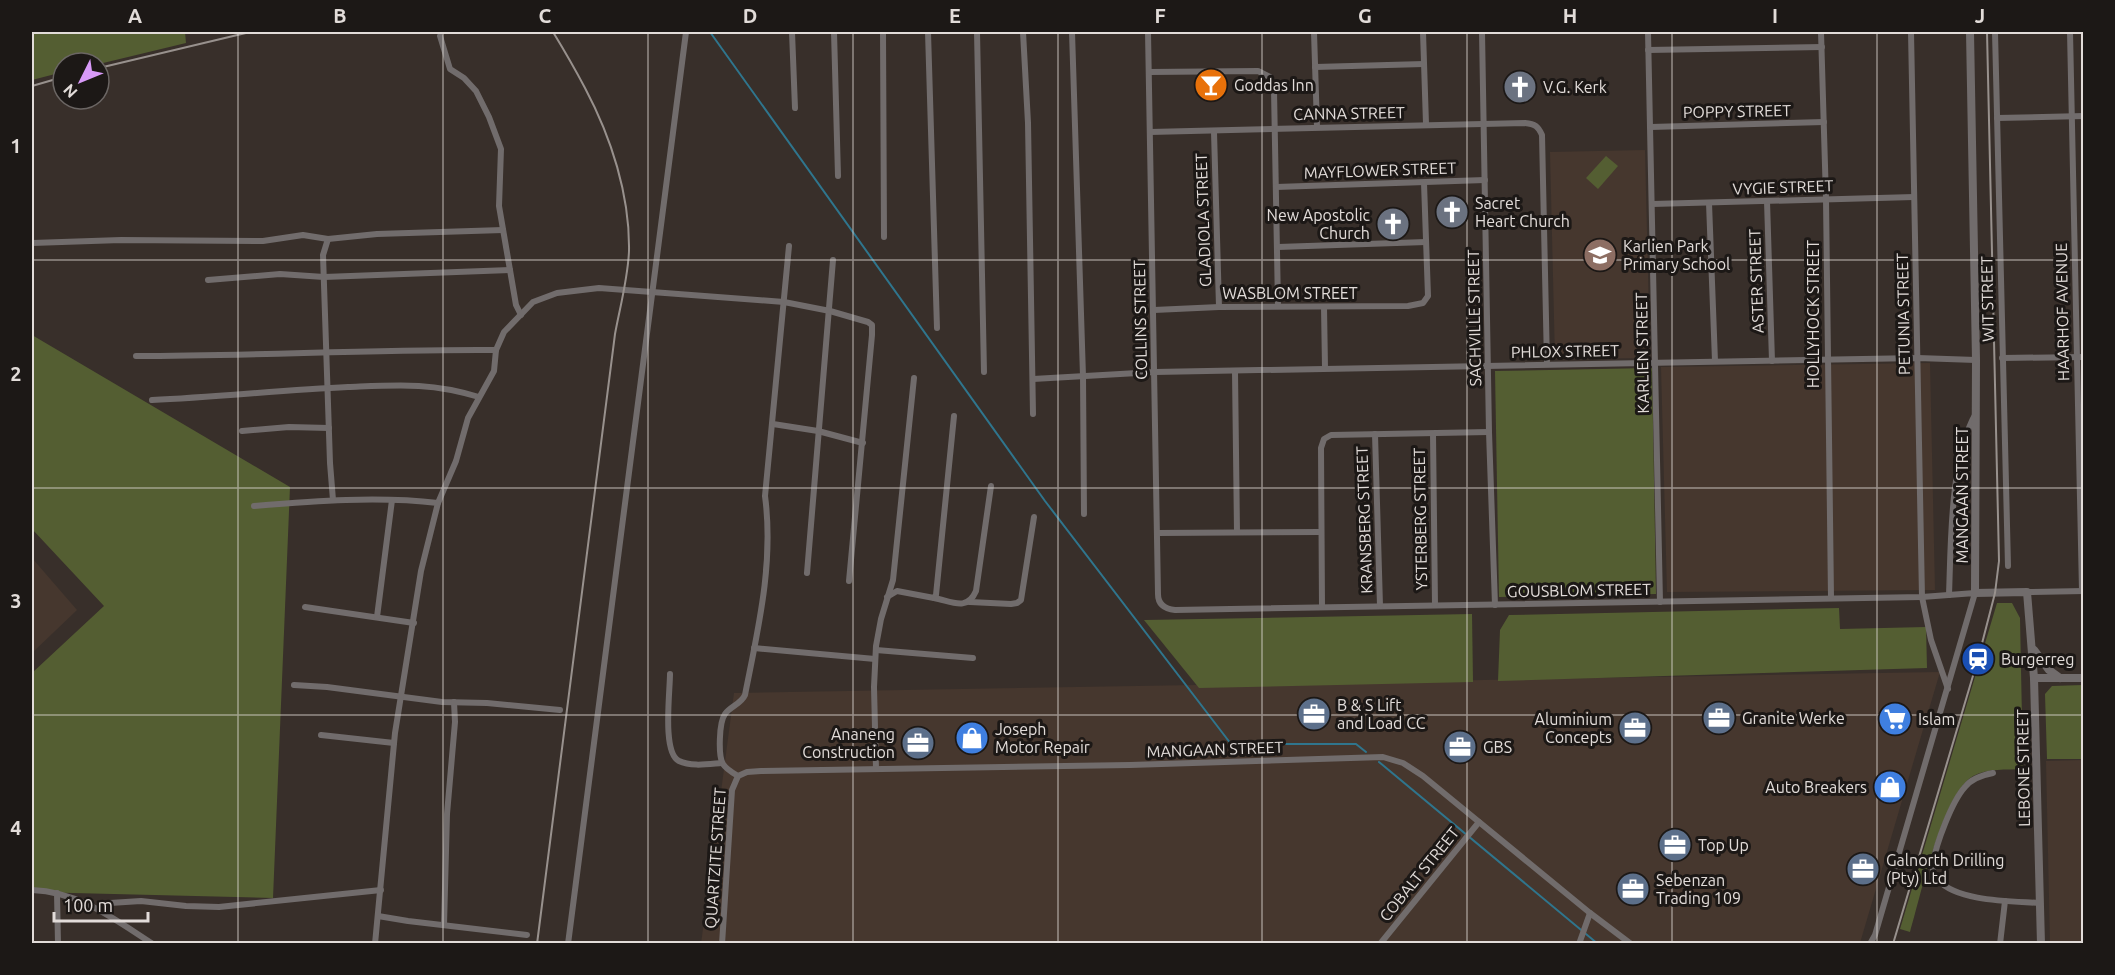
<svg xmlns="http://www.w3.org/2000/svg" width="2115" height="975" viewBox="0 0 2115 975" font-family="Ubuntu,sans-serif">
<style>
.built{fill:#46372e}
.green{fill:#545e32}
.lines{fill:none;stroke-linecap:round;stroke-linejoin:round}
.stream{stroke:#2f758d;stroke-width:2}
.minor{stroke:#716c6c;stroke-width:6}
.tertiary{stroke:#716c6c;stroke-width:8}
.rail{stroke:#98918d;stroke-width:2}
.grid{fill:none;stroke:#e2dcd9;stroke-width:1.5;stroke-opacity:0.55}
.labels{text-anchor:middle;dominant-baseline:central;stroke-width:6;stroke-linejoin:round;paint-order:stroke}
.poi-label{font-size:16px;fill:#e2dcd9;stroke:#1c1816;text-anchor:start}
.street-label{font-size:16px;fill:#e2dcd9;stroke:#1c1816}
.neatline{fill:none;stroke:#e2dcd9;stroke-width:2}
.grid-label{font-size:20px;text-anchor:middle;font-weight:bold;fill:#e2dcd9}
</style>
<rect width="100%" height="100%" fill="#382f2a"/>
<g class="built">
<polygon points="1645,150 1650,358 1555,359 1550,152"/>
<polygon points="1930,363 1935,590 1667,592 1661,367"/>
<polygon points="32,558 77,610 32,653"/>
<polygon points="1940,672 1860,943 701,944 734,693"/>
<polygon points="2083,760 2083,943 2050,943 2046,761"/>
</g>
<g class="green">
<polygon points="32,32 185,32 186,43 99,64 63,63 63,72 32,80"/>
<polygon points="1606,156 1618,166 1598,189 1586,178"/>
<polygon points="32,335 290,487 273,898 32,892 32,673 104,606 32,529"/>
<polygon points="1652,368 1656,594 1499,597 1495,371"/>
<path d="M1997 603H2012L2020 618 2023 769C2007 770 1987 768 1973 776 1942 794 1921 896 1910 932L1900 929Z"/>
<polygon points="1839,608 1840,629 1926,627 1927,668 1498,681 1500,630 1509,615"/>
<polygon points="1472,614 1473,682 1199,688 1144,620"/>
<polygon points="2083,685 2083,759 2047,759 2045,694 2052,686"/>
</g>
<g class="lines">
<g class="stream">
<polyline points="710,32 1045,501 1231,744 1356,744 1366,752"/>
<polyline points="1379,762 1598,944"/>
</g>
<g class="minor">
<polyline points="792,32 795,108"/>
<polyline points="834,32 838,176"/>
<polyline points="883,32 884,237"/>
<polyline points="928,32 937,328"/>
<polyline points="977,32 984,372"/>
<polyline points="1023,32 1028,123 1033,414"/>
<polyline points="1072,32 1083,376 1084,514"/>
<path d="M1148 32 1158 594C1158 605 1165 609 1175 610L1922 597 1975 593 1875 935 1870 944"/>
<polyline points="1314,32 1317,127"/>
<polyline points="1423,32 1426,124"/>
<polyline points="1482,32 1489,432 1495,605"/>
<polyline points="1648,32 1660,602"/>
<polyline points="1821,32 1826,199 1831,597"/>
<polyline points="1911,32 1922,597 1931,640 1948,689"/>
<polyline points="1995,32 2008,566"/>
<polyline points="2070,32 2082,591"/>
<polyline points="440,36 450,69 464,78 476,91 489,117 501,149 499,206 516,305 521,315"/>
<polyline points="1648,50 1822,47"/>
<polyline points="1315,67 1424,64"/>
<polyline points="1149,72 1258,71 1270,77 1274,90 1278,306"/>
<polyline points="1997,118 2084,116"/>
<polyline points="1651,127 1824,122"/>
<path d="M1150 132 1525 123C1535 124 1538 126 1542 135L1547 364"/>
<polyline points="1214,132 1219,307"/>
<polyline points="1276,187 1485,180"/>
<polyline points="1767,201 1772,361"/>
<polyline points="1709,203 1715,361"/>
<polyline points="1652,204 1914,197"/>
<polyline points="328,239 323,255 330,463 333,500"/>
<polyline points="32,243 121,240 263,241 303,235 328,239 377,234 503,230"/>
<polyline points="1278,247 1426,242"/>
<polyline points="208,280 280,274 324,277 510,270"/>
<polyline points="1324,307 1325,368"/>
<polyline points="1154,310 1219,307 1408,306 1423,303 1428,296 1424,183"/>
<path d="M136 356C256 356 376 349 496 350"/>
<polyline points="2002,358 2084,357"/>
<polyline points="1235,372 1237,532"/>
<polyline points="1033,379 1155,372 1918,358 1976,360"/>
<path d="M152 400C217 397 283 390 348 387 397 385 431 382 479 397"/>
<polyline points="773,424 818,431 863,443"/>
<polyline points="242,431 289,427 329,428"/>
<polyline points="1375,434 1380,606"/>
<polyline points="1433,434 1435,605"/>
<path d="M254 506C315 501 377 496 438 503"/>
<polyline points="1157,533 1320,532"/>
<polyline points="807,573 833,260"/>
<polyline points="2027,592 2084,591"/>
<path d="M1949 595C1951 542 1950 459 1976 413"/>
<polyline points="887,597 897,591 934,598 936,595 954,416"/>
<path d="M934 598C951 601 967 612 976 591L991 486"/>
<polyline points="970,602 1011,604 1017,603 1021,600 1034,517"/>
<polyline points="305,607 414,623"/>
<polyline points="1322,607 1321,448 1324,439 1331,435 1489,432"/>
<polyline points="377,617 392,500"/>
<polyline points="754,648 875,659"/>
<polyline points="876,650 973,658"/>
<path d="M670 674C670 692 662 753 679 761 691 767 709 764 722 763"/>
<polyline points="294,685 327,687 442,702 487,703 560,710"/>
<polyline points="321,735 394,743"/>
<polyline points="876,769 874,687 876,646 881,619 893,580 914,378"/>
<path d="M1993 773C1982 775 1972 778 1965 787 1952 801 1936 844 1933 863 1932 869 1934 876 1938 880 1958 902 2012 901 2040 903"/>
<polyline points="738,776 747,772 761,771 1130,765 1383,757 1403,763 1423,776 1590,913 1631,944"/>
<path d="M738 776C733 773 726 769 723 764 718 756 719 722 725 714 731 706 741 704 745 695 758 629 774 563 765 496L789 246"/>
<path d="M32 890C80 892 114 919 153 944"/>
<polyline points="57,893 58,944"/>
<polyline points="100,911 110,903 141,901 186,906 219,907 381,890"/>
<polyline points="378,916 408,921 527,935"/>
<polyline points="444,925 447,814 455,722 454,702"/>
<polyline points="375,944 395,733 421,571 438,503 456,461 468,418 494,371 496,350 504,332 533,302 557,293 599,288 784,302 830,311 868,322 872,325 872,335 849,581"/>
<polyline points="568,944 686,32"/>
<polyline points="722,944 732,790 738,776"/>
<polyline points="1380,944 1479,822"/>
<polyline points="1579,944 1590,913"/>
<polyline points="2000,944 2005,901"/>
</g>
<g class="tertiary">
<polyline points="1970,32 1976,360 1975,593 2027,592 2034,678 2041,944"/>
<polyline points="2034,650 2049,670 2060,678"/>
<polyline points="2034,678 2084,678"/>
</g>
<g class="rail">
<polyline points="99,68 250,32"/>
<polyline points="32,86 63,77"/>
<path d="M537 944 615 334C620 307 628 278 629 251 630 195 611 137 585 88 575 69 564 50 553 32"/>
<polyline points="1893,944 1978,659 1995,593 1999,561 1987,32"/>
</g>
</g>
<path class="grid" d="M238 32V944M443 32V944M648 32V944M853 32V944M1058 32V944M1262 32V944M1467 32V944M1672 32V944M1877 32V944M32 260H2084M32 488H2084M32 715H2084"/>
<defs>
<g id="bar-disc" transform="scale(1.725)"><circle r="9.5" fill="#e8710a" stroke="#1c1816"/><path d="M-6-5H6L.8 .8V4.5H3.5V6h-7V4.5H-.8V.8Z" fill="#fff"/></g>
<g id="church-disc" transform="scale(1.725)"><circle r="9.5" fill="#6b7280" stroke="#1c1816"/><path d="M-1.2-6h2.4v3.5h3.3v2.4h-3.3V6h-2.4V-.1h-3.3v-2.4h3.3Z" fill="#fff"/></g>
<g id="school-disc" transform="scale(1.725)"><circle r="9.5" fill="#8d6e63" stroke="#1c1816"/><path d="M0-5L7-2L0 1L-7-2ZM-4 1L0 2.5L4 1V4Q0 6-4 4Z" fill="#fff"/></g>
<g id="station-disc" transform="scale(1.725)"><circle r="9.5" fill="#1a4fb4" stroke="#1c1816"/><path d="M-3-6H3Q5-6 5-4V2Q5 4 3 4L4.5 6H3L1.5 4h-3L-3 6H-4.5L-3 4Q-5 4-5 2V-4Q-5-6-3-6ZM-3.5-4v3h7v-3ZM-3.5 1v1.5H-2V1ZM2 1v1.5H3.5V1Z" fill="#fff"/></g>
<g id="office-disc" transform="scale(1.725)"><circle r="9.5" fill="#5c6f8a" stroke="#1c1816"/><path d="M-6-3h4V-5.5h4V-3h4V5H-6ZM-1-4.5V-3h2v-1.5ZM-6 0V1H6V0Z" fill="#fff"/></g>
<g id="supermarket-disc" transform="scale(1.725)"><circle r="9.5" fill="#3f7fe0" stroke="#1c1816"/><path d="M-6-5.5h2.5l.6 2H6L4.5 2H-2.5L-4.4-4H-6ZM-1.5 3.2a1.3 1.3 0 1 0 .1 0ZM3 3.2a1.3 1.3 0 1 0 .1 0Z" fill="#fff"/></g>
<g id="shop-disc" transform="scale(1.725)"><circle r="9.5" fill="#3f7fe0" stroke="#1c1816"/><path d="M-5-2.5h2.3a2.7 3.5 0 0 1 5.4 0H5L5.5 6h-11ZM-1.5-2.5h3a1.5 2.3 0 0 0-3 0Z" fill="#fff"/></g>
</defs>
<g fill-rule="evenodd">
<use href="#bar-disc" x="1211" y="85"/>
<use href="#church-disc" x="1520" y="87"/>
<use href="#church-disc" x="1452" y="212"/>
<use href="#church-disc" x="1393" y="224"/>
<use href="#school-disc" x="1600" y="255"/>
<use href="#station-disc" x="1978" y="659"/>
<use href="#office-disc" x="1314" y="714"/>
<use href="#office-disc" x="1719" y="718"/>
<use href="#supermarket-disc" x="1895" y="719"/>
<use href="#office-disc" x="1635" y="728"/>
<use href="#shop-disc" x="972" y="738"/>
<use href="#office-disc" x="918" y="743"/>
<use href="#office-disc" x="1460" y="747"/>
<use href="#shop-disc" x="1890" y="787"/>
<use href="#office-disc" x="1675" y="845"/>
<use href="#office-disc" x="1863" y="869"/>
<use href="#office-disc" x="1633" y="889"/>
</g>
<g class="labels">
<g class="poi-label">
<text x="1234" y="85">Goddas Inn</text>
<text x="1543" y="87">V.G. Kerk</text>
<text x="1475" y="203">Sacret<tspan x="1475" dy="18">Heart Church</tspan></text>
<text x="1370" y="215" text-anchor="end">New Apostolic<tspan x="1370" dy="18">Church</tspan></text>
<text x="1623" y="246">Karlien Park<tspan x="1623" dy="18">Primary School</tspan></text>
<text x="2001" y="659">Burgerreg</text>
<text x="1337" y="705">B &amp; S Lift<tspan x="1337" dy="18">and Load CC</tspan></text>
<text x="1742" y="718">Granite Werke</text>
<text x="1612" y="719" text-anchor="end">Aluminium<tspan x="1612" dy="18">Concepts</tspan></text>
<text x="1918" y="719">Islam</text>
<text x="995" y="729">Joseph<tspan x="995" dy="18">Motor Repair</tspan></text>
<text x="895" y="734" text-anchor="end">Ananeng<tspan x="895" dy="18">Construction</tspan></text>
<text x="1483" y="747">GBS</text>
<text x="1867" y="787" text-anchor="end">Auto Breakers</text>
<text x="1698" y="845">Top Up</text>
<text x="1886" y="860">Galnorth Drilling<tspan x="1886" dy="18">(Pty) Ltd</tspan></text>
<text x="1656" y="880">Sebenzan<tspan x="1656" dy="18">Trading 109</tspan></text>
</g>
<g class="street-label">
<text transform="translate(1737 111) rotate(-1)">POPPY STREET</text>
<text transform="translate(1349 113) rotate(-1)">CANNA STREET</text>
<text transform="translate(1380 170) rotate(-2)">MAYFLOWER STREET</text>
<text transform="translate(1783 187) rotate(-2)">VYGIE STREET</text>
<text transform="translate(1203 220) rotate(-92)">GLADIOLA STREET</text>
<text transform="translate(1756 281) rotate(-92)">ASTER STREET</text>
<text x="1290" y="293">WASBLOM STREET</text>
<text transform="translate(1987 299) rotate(-91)">WIT STREET</text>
<text transform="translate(2062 312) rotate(-91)">HAARHOF AVENUE</text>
<text transform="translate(1813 314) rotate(-90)">HOLLYHOCK STREET</text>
<text transform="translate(1903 314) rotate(-91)">PETUNIA STREET</text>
<text transform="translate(1474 318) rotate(-91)">SACHVILLE STREET</text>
<text transform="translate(1140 320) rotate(-91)">COLLINS STREET</text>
<text transform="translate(1565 351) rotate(-1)">PHLOX STREET</text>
<text transform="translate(1642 353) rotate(-91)">KARLIEN STREET</text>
<text transform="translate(1962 495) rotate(-90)">MANGAAN STREET</text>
<text transform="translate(1420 519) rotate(-91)">YSTERBERG STREET</text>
<text transform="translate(1364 520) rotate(-92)">KRANSBERG STREET</text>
<text transform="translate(1579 590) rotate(-1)">GOUSBLOM STREET</text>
<text transform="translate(1215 749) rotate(-2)">MANGAAN STREET</text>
<text transform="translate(2023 768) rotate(-91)">LEBONE STREET</text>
<text transform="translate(715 858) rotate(-86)">QUARTZITE STREET</text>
<text transform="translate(1419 874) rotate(-51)">COBALT STREET</text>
</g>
</g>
<rect width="2115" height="975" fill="none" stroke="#1c1816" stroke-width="66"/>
<g transform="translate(81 81) rotate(227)"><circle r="28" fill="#1c1816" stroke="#6b6664" stroke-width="1.5"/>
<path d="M0-4.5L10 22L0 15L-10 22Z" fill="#d89af8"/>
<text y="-9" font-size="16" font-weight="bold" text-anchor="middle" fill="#e2dcd9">N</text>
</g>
<path d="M54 912v9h94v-9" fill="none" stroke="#e2dcd9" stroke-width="3"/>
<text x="63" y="912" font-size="18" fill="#e2dcd9" stroke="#1c1816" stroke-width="4.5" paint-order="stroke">100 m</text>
<rect x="33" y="33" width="2049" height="909" class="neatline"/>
<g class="grid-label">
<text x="135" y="23">A</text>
<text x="340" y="23">B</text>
<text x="545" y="23">C</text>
<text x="750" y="23">D</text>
<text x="955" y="23">E</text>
<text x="1160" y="23">F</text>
<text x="1365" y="23">G</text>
<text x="1570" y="23">H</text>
<text x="1775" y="23">I</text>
<text x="1980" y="23">J</text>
<text x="16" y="153">1</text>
<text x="16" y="381">2</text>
<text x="16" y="608">3</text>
<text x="16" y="835">4</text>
</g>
</svg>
